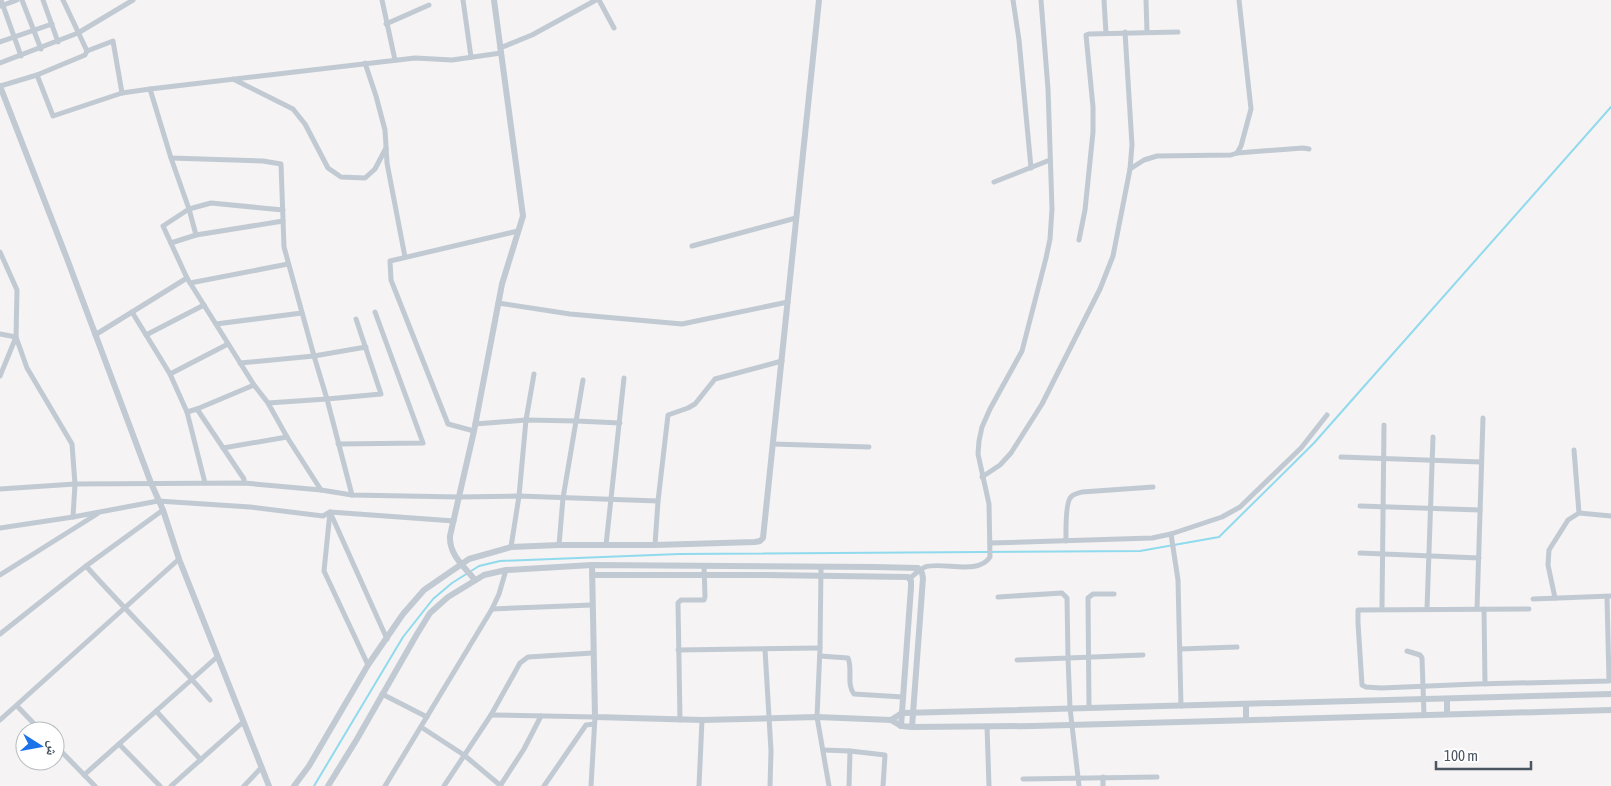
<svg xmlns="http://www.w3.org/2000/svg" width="1611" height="786" viewBox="0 0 1611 786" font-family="'Asap Condensed','Noto Naskh Arabic',sans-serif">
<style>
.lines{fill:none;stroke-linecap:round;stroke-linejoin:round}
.stream{stroke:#90daee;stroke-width:2}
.minor{stroke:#c1cad2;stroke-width:5}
.tertiary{stroke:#c1cad2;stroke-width:6}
</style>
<rect width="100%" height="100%" fill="#f5f3f3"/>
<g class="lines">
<polyline class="stream" points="314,786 403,637 433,599 452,583 479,566 500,561 679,554 1140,551 1219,537 1314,443 1611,107"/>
<g class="minor">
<polyline points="1,0 21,56"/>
<polyline points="22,0 41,49"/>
<polyline points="43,0 58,42"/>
<polyline points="63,0 87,51"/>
<polyline points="382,0 395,60"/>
<polyline points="463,0 471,57"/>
<polyline points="599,0 614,28"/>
<polyline points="1013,0 1019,40 1031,168"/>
<polyline points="1104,0 1106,33"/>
<polyline points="1146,0 1147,32"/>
<polyline points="1,6 17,0"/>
<polyline points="386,24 429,5"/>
<polyline points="0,42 52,24"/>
<polyline points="500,48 532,35 596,0"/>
<polyline points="0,63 78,33 133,0"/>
<polyline points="365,63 376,96 385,130 387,163 405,257"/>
<polyline points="37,75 53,116 122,93 150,89 415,58 452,60 501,53"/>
<polyline points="233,79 293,109 305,124 328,168 341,177 365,178 375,169 386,148"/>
<polyline points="0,86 37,75 85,55 87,51 113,41 122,93"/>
<polyline points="150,89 171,158 189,209 196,235"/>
<polyline points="1237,153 1303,148 1309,149"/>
<polyline points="171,158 263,161 281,164 284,247 314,356 327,399 352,495"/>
<polyline points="1130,169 1144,160 1157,156 1231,155 1237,153 1241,146 1251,109 1239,0"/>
<polyline points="994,182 1050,160"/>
<polyline points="283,210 211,203 189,209 163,226 187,278 254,385 268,403 287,437 321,490"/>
<polyline points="1079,240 1085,210 1093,132 1093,107 1086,35 1089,34 1178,32"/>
<polyline points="171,243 196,235 283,221"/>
<polyline points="692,246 796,218"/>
<polyline points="0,252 17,290 16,337 0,376"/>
<polyline points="190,283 288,264"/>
<polyline points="498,303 570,314 682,324 788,302"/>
<polyline points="132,312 170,374 187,412"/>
<polyline points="216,324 302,313"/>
<polyline points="0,334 16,337 27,368 72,444 75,484 73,517"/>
<polyline points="95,335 187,278"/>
<polyline points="146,335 204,305"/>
<polyline points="240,363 314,356 366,347"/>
<polyline points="170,374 228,344"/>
<polyline points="268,403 327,399 381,394 356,319"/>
<polyline points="197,409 254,385"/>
<polyline points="475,424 526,420 577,421 620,423"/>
<polyline points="474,431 448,424 391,280 390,261 518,231"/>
<polyline points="338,444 423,443 375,312"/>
<polyline points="773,444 869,447"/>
<polyline points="223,448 287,437"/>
<polyline points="1341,457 1481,462"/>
<polyline points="982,477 1000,465 1011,453 1042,404 1100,289 1113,256 1130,169 1132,145 1125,32"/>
<polyline points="205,483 187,412 197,409 244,479 244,483"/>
<polyline points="0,489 75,484 244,483 321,490 352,495 459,497 519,496 658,501 655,545"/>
<polyline points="658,501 668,415 688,408 695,404 715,379 782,361"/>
<polyline points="1360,506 1480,510"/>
<polyline points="1579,513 1611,516"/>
<polyline points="0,528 73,517 158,501 250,507 323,516 330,512 387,639"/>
<polyline points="1171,534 1178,580 1181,706"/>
<path d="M1066 541C1066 533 1065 502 1071 497 1073 494 1079 493 1082 492L1153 487"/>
<polyline points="990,543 1152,538 1171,534 1222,517 1240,507 1301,448 1327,415"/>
<polyline points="559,545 563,498 583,380"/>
<polyline points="606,545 624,378"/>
<polyline points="511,547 519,496 526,420 534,374"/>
<polyline points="1360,553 1479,558"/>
<path d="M86 566C126 611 171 654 210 700"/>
<polyline points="821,567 820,648 817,717 829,786"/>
<polyline points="0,575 97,514"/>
<path d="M909 579C914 575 919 570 925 567 942 561 978 576 990 557L989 504 978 454 979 441 982 427 990 409 1022 351 1046 258 1050 239 1052 209 1050 148 1048 89 1041 0"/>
<polyline points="998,597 1062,593 1067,598 1068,658 1017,660"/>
<polyline points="1555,598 1548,565 1549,550 1568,520 1579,513 1574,450"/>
<polyline points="1533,599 1611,596"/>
<polyline points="1382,607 1384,425"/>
<polyline points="492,609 592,605"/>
<polyline points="1427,609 1433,437"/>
<polyline points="1477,609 1483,418"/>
<polyline points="1484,609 1485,684"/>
<polyline points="1529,609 1358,610 1358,623 1362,685 1366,687 1381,688 1476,684 1609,681 1607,597"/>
<polyline points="0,634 86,566 163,510"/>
<polyline points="765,649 771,751 770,786"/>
<polyline points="1180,649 1237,647"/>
<polyline points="678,650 820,648"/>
<polyline points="1407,651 1420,655 1422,658 1424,715"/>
<path d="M820 656 848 658C853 669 846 684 854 694L903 697"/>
<polyline points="368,665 324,571 330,512 454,521"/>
<polyline points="382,694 427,717"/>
<polyline points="17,706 41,731"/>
<polyline points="1089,708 1088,598 1093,594 1114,594"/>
<polyline points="156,711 201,760"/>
<polyline points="491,715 595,717 591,786"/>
<polyline points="0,720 179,559"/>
<polyline points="680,720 678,603 681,600 704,600 705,597 704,566"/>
<polyline points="987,726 989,786"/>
<polyline points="421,727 464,755 501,786"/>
<polyline points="119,744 160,786"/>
<polyline points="55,745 95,786"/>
<polyline points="823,750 850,751 885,755 883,786"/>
<polyline points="84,775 217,657"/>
<polyline points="1103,777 1103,786"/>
<polyline points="1023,779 1157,777"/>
<polyline points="171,786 243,722"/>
<polyline points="244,786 261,768"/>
<polyline points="385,786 492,609 499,594 506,570"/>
<polyline points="444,786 491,715 520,663 528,657 593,653"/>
<polyline points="500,786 524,749 541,716"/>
<polyline points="544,786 586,725 594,724"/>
<polyline points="699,786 702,720"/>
<polyline points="849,786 850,751"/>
<polyline points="1079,786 1070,708 1068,658 1143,655"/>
</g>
<g class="tertiary">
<polyline points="0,86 66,256 151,483 163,510 179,559 269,786"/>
<polyline points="592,565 595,717 702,720 817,717 891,720 901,726 912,727 1033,726 1611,710"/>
<polyline points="592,575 766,575 908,577 911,581 911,587 901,726"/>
<path d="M475 580C464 566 449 555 450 536L474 431 502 284 523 216 494 0"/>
<polyline points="1447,699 1447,714"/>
<polyline points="1246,704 1246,720"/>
<polyline points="891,720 902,713 1611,694"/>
<polyline points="294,786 309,766 368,665 403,614 424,590 469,559 511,547 559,545 655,545 755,542 760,541 763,538 819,0"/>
<polyline points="328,786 357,739 417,634 430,613 448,597 484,575 506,570 592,565 874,567 918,568 922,573 923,578 912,727"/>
</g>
</g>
<g transform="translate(40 746) rotate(101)"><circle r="24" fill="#ffffff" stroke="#b7bbc0"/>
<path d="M0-4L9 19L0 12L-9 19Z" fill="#1a73e8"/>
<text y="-8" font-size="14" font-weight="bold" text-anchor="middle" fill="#4a5661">ش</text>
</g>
<path d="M1436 761v8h95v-8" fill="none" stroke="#4a5661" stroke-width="2.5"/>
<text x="1444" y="761" font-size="15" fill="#4a5661" stroke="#ffffff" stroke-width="4" paint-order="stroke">100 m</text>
</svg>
